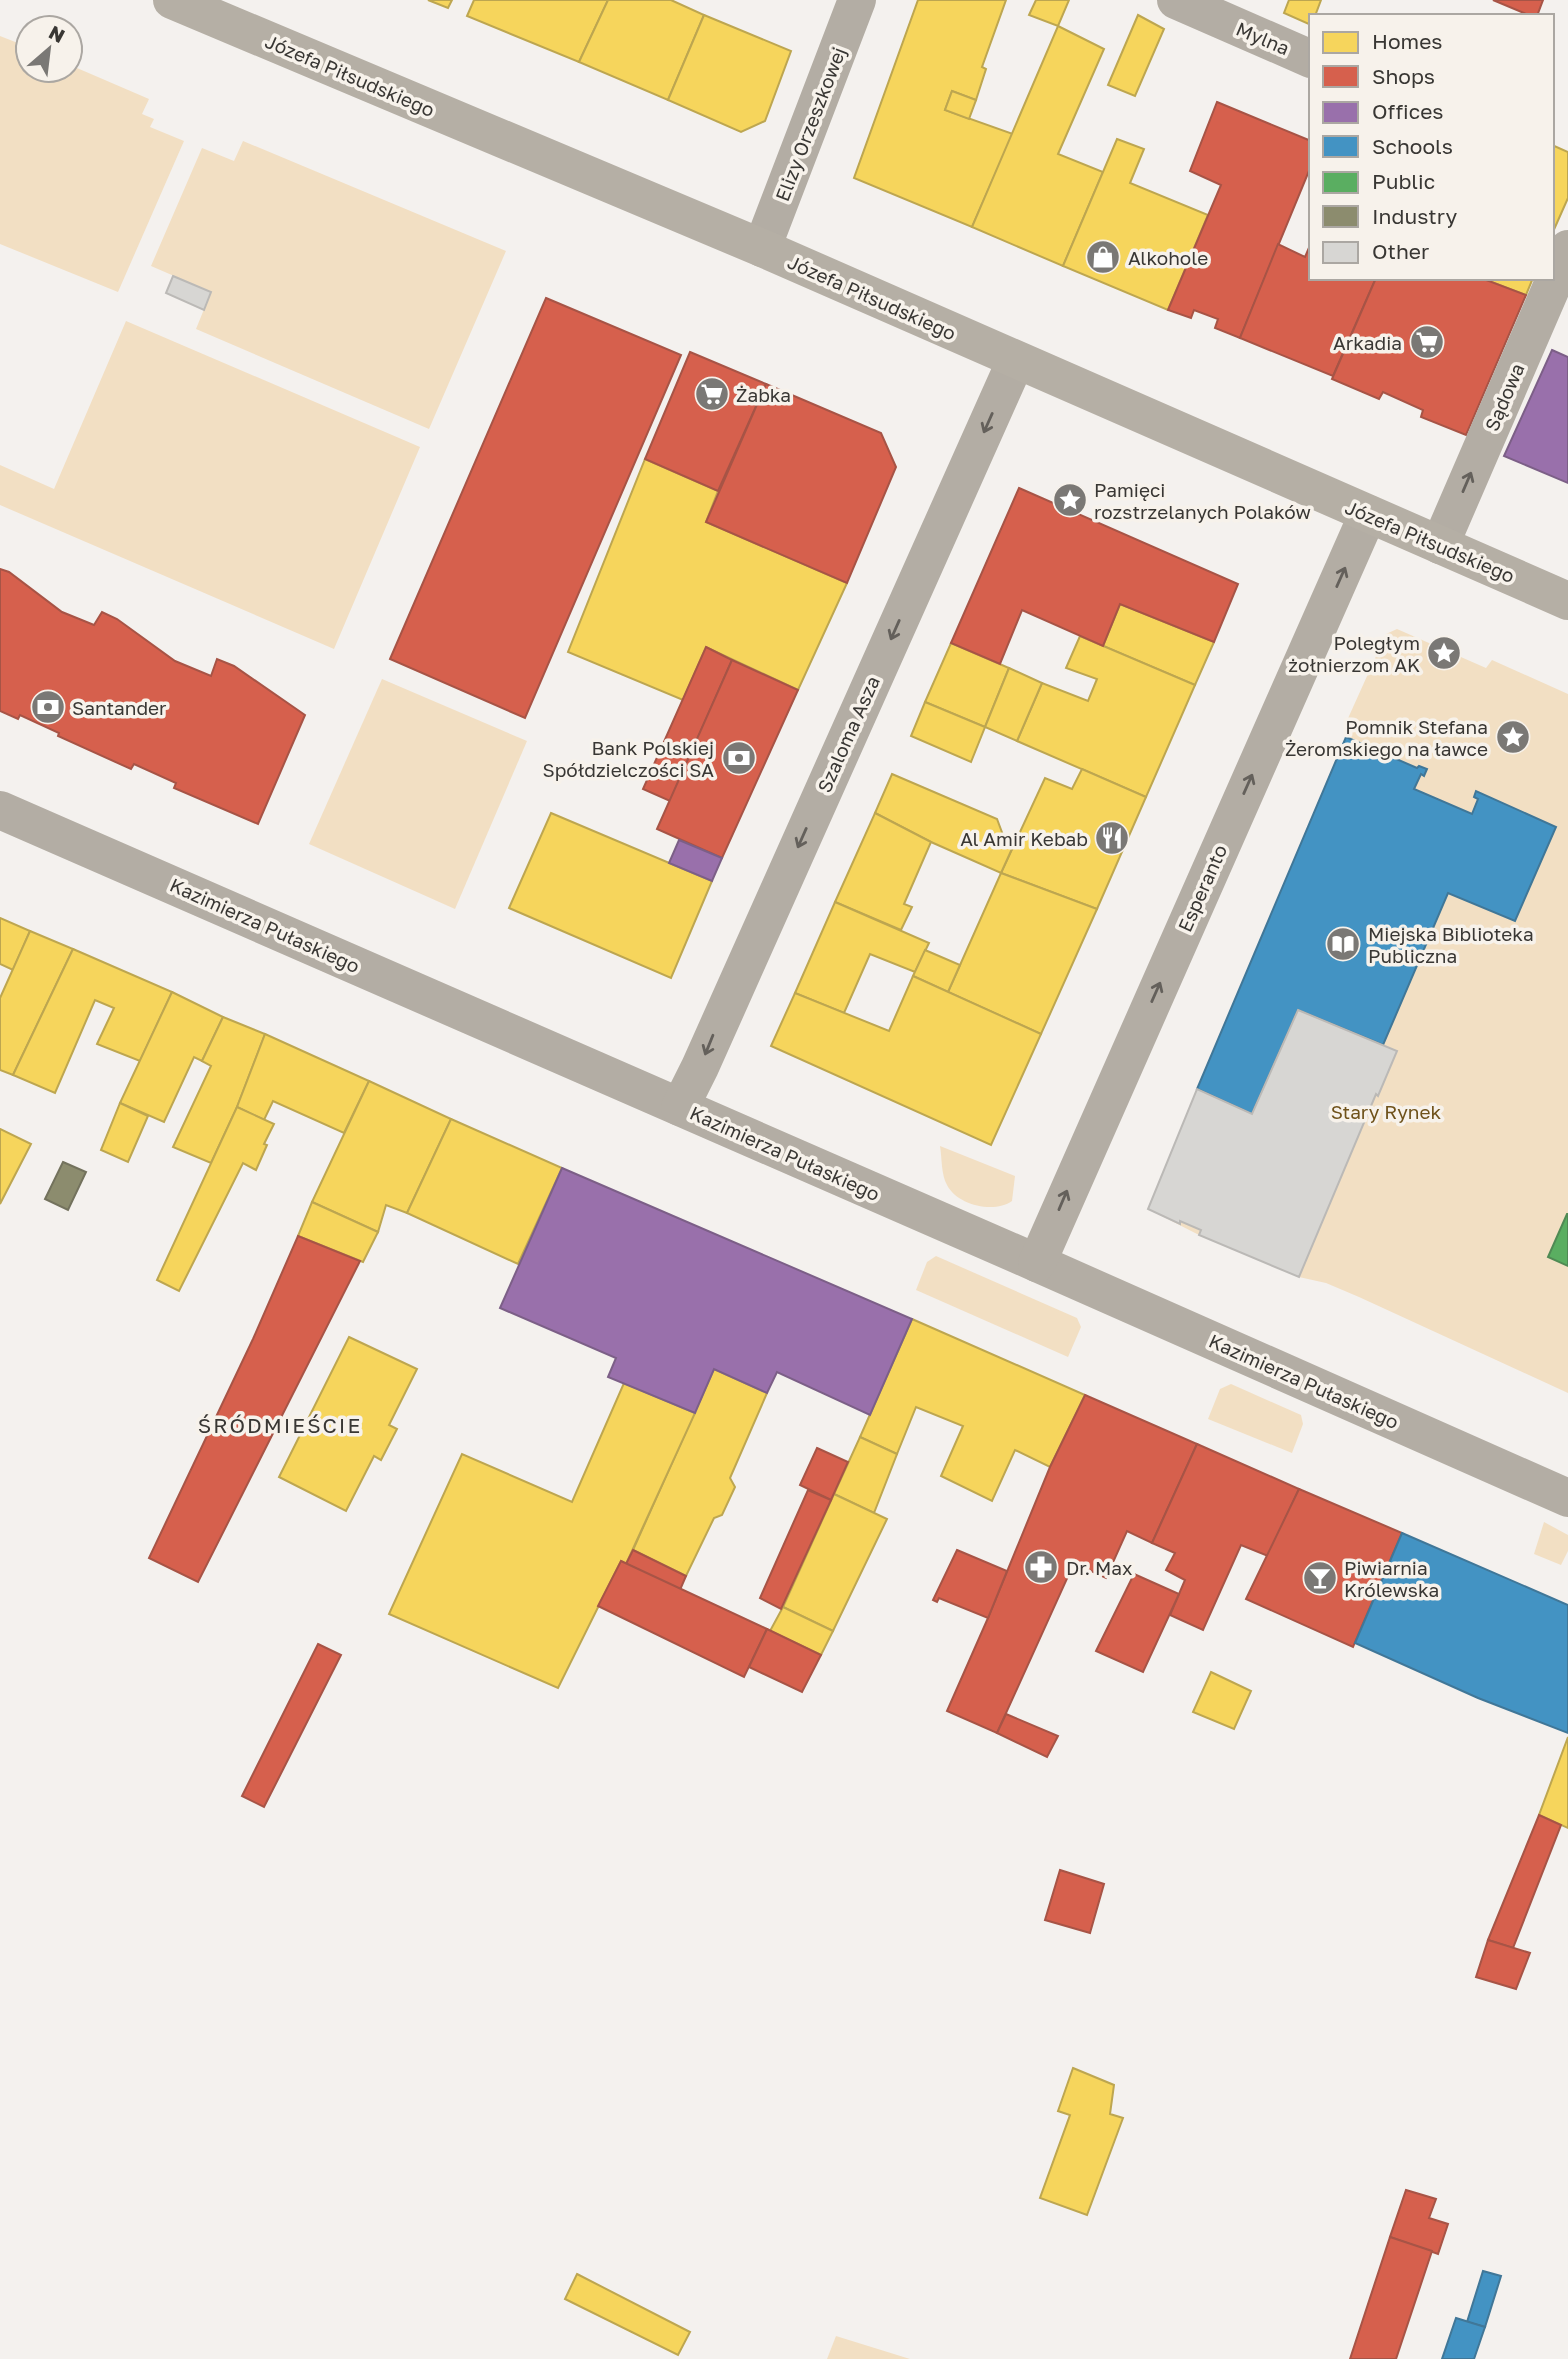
<svg xmlns="http://www.w3.org/2000/svg" width="1568" height="2359" viewBox="0 0 1568 2359" font-family="'Golos Text',sans-serif">
<style>
.green{fill:#f2dfc3}
.homes{fill:#f6d55c;stroke:#bda650;stroke-width:2}
.shops{fill:#d6604d;stroke:#a75446;stroke-width:2}
.offices{fill:#9970ab;stroke:#7c5f87;stroke-width:2}
.schools{fill:#4393c3;stroke:#407798;stroke-width:2}
.public{fill:#5aae61;stroke:#508a54;stroke-width:2}
.industry{fill:#8c8c6e;stroke:#73725d;stroke-width:2}
.building{fill:#d7d6d3;stroke:#bbb9b6;stroke-width:2}
.lines{fill:none;stroke-linecap:round;stroke-linejoin:round}
.minor{stroke:#b3ada4;stroke-width:38}
.major{stroke:#b5afa5;stroke-width:38}
.oneway{stroke:#64605b}
.labels{text-anchor:middle;dominant-baseline:central;stroke-width:7;stroke-linejoin:round;paint-order:stroke}
.street-label{font-size:19px;fill:#393734;stroke:#f7f2eb}
.poi-label{font-size:19px;fill:#393734;stroke:#f7f2eb;text-anchor:start}
.park-label{font-size:19px;fill:#6f521b;stroke:#f7f2eb}
.neighbourhood-label{font-size:21px;letter-spacing:2px;fill:#393734;stroke:#f7f2eb}
</style>
<rect width="100%" height="100%" fill="#f4f1ee"/>
<g class="green">
<polygon points="0,36 28,47 28,70 70,70 70,65 149,99 142,114 154,119 150,127 184,141 118,292 0,244"/>
<polygon points="243,141 506,251 429,429 196,329 211,292 151,266 202,148 234,161"/>
<polygon points="126,321 420,447 334,649 0,505 0,465 54,489"/>
<polygon points="1397,629 1486,668 1492,660 1568,694 1568,1393 1359,1297 1326,1283 1299,1277 1199,1235 1148,1209 1351,728 1345,725 1386,634"/>
<polygon points="382,679 527,741 455,909 309,844"/>
<path d="M940 1146 1015 1176 1012 1201C994 1214 957 1205 947 1185 941 1174 942 1158 940 1146Z"/>
<polygon points="936,1256 1077,1318 1081,1327 1068,1357 916,1290 927,1262"/>
<polygon points="1231,1384 1301,1415 1303,1424 1292,1453 1208,1419 1220,1389"/>
<polygon points="1544,1522 1568,1535 1568,1551 1561,1565 1534,1554"/>
<polygon points="836,2336 910,2359 827,2359"/>
</g>
<g class="homes">
<polygon points="428,0 452,0 448,8"/>
<polygon points="474,0 608,0 579,62 467,16"/>
<polygon points="608,0 671,0 704,15 668,100 579,62"/>
<polygon points="918,0 1006,0 982,67 986,69 976,100 952,91 945,110 1013,134 972,227 854,178"/>
<polygon points="1036,0 1069,0 1058,26 1029,15"/>
<polygon points="1289,0 1321,0 1315,16 1311,16 1311,25 1284,13"/>
<polygon points="704,15 791,51 765,121 741,132 668,100"/>
<polygon points="1138,15 1164,29 1135,96 1108,85"/>
<polygon points="1058,26 1104,49 1058,154 1103,172 1063,266 972,227"/>
<polygon points="952,91 976,100 969,119 945,110"/>
<polygon points="1117,139 1144,149 1130,183 1208,215 1168,310 1063,266"/>
<polygon points="1552,145 1568,152 1568,198 1552,234"/>
<polygon points="1481,278 1533,278 1526,295"/>
<polygon points="645,459 718,491 706,522 847,583 798,690 706,647 683,700 568,652"/>
<polygon points="1120,604 1214,642 1195,685 1103,646"/>
<polygon points="1080,636 1195,685 1146,797 1017,741 1042,683 1088,701 1097,679 1066,668"/>
<polygon points="951,643 1009,668 985,727 925,702"/>
<polygon points="1009,668 1042,683 1017,741 985,727"/>
<polygon points="925,702 985,727 971,762 911,736"/>
<polygon points="1082,769 1146,797 1097,909 1001,873 1045,778 1072,789"/>
<polygon points="892,774 997,819 1003,835 1016,840 1001,873 931,842 875,813"/>
<polygon points="551,813 712,881 671,978 509,908"/>
<polygon points="875,813 931,842 904,904 912,907 901,930 835,902"/>
<polygon points="1001,873 1097,909 1041,1034 948,992"/>
<polygon points="835,902 929,943 915,972 870,954 844,1013 795,993"/>
<polygon points="0,918 30,931 13,970 0,964"/>
<polygon points="30,931 73,949 13,1075 0,1070 0,998"/>
<polygon points="73,949 172,992 140,1061 97,1044 114,1008 95,1000 55,1093 13,1075"/>
<polygon points="925,950 960,965 948,992 913,976"/>
<polygon points="913,976 1041,1034 991,1145 771,1046 795,993 889,1031"/>
<polygon points="172,992 223,1017 202,1061 194,1057 164,1122 120,1103"/>
<polygon points="223,1017 265,1034 237,1107 211,1163 173,1147 211,1066 202,1061"/>
<polygon points="265,1034 369,1081 344,1133 273,1101 264,1120 237,1107"/>
<polygon points="369,1081 451,1119 407,1213 386,1205 378,1232 312,1202"/>
<polygon points="120,1103 148,1116 128,1162 101,1150"/>
<polygon points="237,1107 274,1124 264,1144 267,1145 256,1170 243,1163 179,1291 157,1280"/>
<polygon points="451,1119 562,1168 518,1264 407,1213"/>
<polygon points="0,1129 31,1144 0,1204"/>
<polygon points="312,1202 378,1232 363,1262 298,1236"/>
<polygon points="912,1319 1085,1395 1050,1467 1015,1450 992,1501 941,1476 963,1426 916,1407 897,1454 860,1437"/>
<polygon points="349,1337 417,1369 389,1425 397,1429 381,1460 374,1456 346,1511 279,1477"/>
<polygon points="714,1369 767,1393 730,1478 735,1487 722,1515 714,1518 686,1576 633,1550"/>
<polygon points="624,1383 695,1413 626,1564 621,1561 558,1688 389,1614 462,1454 572,1502"/>
<polygon points="860,1437 897,1454 874,1513 834,1494"/>
<polygon points="834,1494 887,1519 833,1631 783,1607"/>
<polygon points="783,1607 833,1631 821,1655 770,1631"/>
<polygon points="1211,1672 1251,1691 1234,1729 1193,1712"/>
<polygon points="1568,1737 1568,1828 1539,1815"/>
<polygon points="1073,2068 1114,2085 1110,2114 1123,2118 1087,2215 1040,2198 1070,2115 1058,2111"/>
<polygon points="577,2274 690,2332 678,2355 565,2299"/>
</g>
<g class="shops">
<polygon points="1493,0 1543,0 1537,16 1531,16"/>
<polygon points="1217,102 1311,141 1311,166 1240,338 1215,328 1218,319 1194,310 1191,318 1168,310 1221,185 1190,171"/>
<polygon points="1311,243 1311,278 1376,278 1333,376 1240,338 1278,244 1305,257"/>
<polygon points="1376,278 1481,278 1526,295 1466,435 1421,417 1423,410 1383,392 1379,399 1332,379"/>
<polygon points="546,298 681,355 525,718 390,659"/>
<polygon points="690,352 766,384 718,491 645,459"/>
<polygon points="766,384 881,433 896,467 847,583 706,522"/>
<polygon points="1019,488 1238,584 1214,642 1120,604 1103,646 1022,610 1000,664 951,643"/>
<polygon points="0,569 9,572 62,612 94,625 102,612 117,619 175,661 211,676 217,659 234,666 305,715 258,824 174,788 176,783 134,764 131,769 58,736 59,733 20,715 18,719 0,711"/>
<polygon points="706,647 732,660 670,801 643,789"/>
<polygon points="732,660 798,690 722,858 657,829"/>
<polygon points="298,1236 360,1261 198,1582 149,1558 253,1339"/>
<polygon points="1085,1395 1197,1444 1152,1543 1127,1531 1106,1578 1074,1563 997,1733 947,1711 988,1618 1050,1467"/>
<polygon points="1197,1444 1299,1489 1268,1556 1241,1545 1203,1630 1170,1615 1185,1580 1166,1570 1175,1553 1152,1543"/>
<polygon points="817,1448 848,1462 831,1500 800,1485"/>
<polygon points="1299,1489 1402,1533 1353,1647 1246,1599"/>
<polygon points="808,1490 831,1500 781,1609 760,1598"/>
<polygon points="633,1550 686,1576 680,1590 626,1564"/>
<polygon points="957,1550 1007,1571 988,1618 939,1598 937,1602 933,1600"/>
<polygon points="621,1561 767,1629 744,1677 598,1606"/>
<polygon points="1134,1574 1179,1594 1143,1672 1096,1651"/>
<polygon points="767,1629 821,1655 802,1692 749,1667"/>
<polygon points="318,1644 341,1655 264,1807 242,1796"/>
<polygon points="1006,1714 1058,1736 1047,1757 997,1733"/>
<polygon points="1539,1815 1561,1825 1513,1948 1488,1940"/>
<polygon points="1060,1870 1104,1884 1090,1933 1045,1920"/>
<polygon points="1488,1940 1530,1953 1516,1989 1476,1977"/>
<polygon points="1406,2190 1436,2199 1429,2218 1448,2224 1438,2254 1390,2237"/>
<polygon points="1390,2237 1432,2251 1396,2359 1350,2359"/>
</g>
<g class="offices">
<polygon points="1552,350 1568,357 1568,483 1504,456"/>
<polygon points="679,840 722,858 712,881 669,863"/>
<polygon points="562,1168 912,1319 870,1415 777,1372 767,1393 714,1369 695,1413 608,1377 616,1358 500,1308"/>
</g>
<g class="schools">
<polygon points="1346,737 1417,768 1419,766 1427,769 1424,776 1421,774 1414,789 1472,814 1478,799 1474,797 1476,791 1556,827 1515,921 1448,893 1383,1045 1298,1010 1252,1114 1197,1089"/>
<polygon points="1402,1533 1568,1605 1568,1733 1478,1698 1355,1643"/>
<polygon points="1483,2271 1501,2276 1485,2327 1467,2322"/>
<polygon points="1456,2318 1485,2327 1474,2359 1442,2359"/>
</g>
<polygon class="public" points="1567,1214 1568,1214 1568,1266 1548,1257"/>
<polygon class="industry" points="63,1162 86,1172 68,1210 45,1199"/>
<g class="building">
<polygon points="173,276 211,292 204,310 166,293"/>
<polygon points="1298,1010 1397,1051 1378,1096 1376,1094 1299,1277 1199,1235 1201,1230 1180,1221 1180,1224 1148,1209 1197,1089 1252,1114"/>
</g>
<g class="lines">
<g class="minor">
<polyline points="1176,0 1311,59"/>
<polyline points="762,248 857,0"/>
<polyline points="1440,545 1568,249"/>
<polyline points="0,810 1037,1263 1568,1498"/>
<polyline points="680,1107 700,1067 1016,360"/>
<polyline points="1037,1263 1368,514"/>
</g>
<polyline class="major" points="172,0 762,248 1568,601"/>
</g>
<defs><path id="oneway-shaft" d="M-6 0H5M1.5-3L5.5 0L1.5 3" fill="none" stroke-width="1.6" stroke-linecap="round" stroke-linejoin="round" transform="scale(1.75)"/></defs>
<g class="oneway">
<use href="#oneway-shaft" transform="translate(988 423) rotate(114)"/>
<use href="#oneway-shaft" transform="translate(1467 482) rotate(-67)"/>
<use href="#oneway-shaft" transform="translate(1341 577) rotate(-66)"/>
<use href="#oneway-shaft" transform="translate(895 630) rotate(114)"/>
<use href="#oneway-shaft" transform="translate(1248 784) rotate(-66)"/>
<use href="#oneway-shaft" transform="translate(802 838) rotate(114)"/>
<use href="#oneway-shaft" transform="translate(1156 992) rotate(-66)"/>
<use href="#oneway-shaft" transform="translate(709 1045) rotate(112)"/>
<use href="#oneway-shaft" transform="translate(1063 1200) rotate(-67)"/>
</g>
<defs>
<g id="shop-disc" transform="scale(1.75)"><circle r="9.5" fill="#7a7875" stroke="#f7f2eb"/><path d="M-5-2.5h2.3a2.7 3.5 0 0 1 5.4 0H5L5.5 6h-11ZM-1.5-2.5h3a1.5 2.3 0 0 0-3 0Z" fill="#fff"/></g>
<g id="supermarket-disc" transform="scale(1.75)"><circle r="9.5" fill="#7a7875" stroke="#f7f2eb"/><path d="M-6-5.5h2.5l.6 2H6L4.5 2H-2.5L-4.4-4H-6ZM-1.5 3.2a1.3 1.3 0 1 0 .1 0ZM3 3.2a1.3 1.3 0 1 0 .1 0Z" fill="#fff"/></g>
<g id="sight-disc" transform="scale(1.75)"><circle r="9.5" fill="#7a7875" stroke="#f7f2eb"/><path d="M0-6L1.8-2.2L6-1.7L2.9 1.2L3.7 5.4L0 3.3L-3.7 5.4L-2.9 1.2L-6-1.7L-1.8-2.2Z" fill="#fff"/></g>
<g id="bank-disc" transform="scale(1.75)"><circle r="9.5" fill="#7a7875" stroke="#f7f2eb"/><path d="M-6-4H6V4H-6ZM0-2.3a2.3 2.3 0 1 0 0 4.6a2.3 2.3 0 1 0 0-4.6Z" fill="#fff"/></g>
<g id="restaurant-disc" transform="scale(1.75)"><circle r="9.5" fill="#7a7875" stroke="#f7f2eb"/><path d="M-5-6h1v4h1v-4h1v4h1v-4h1v5L-1.5 .5V6h-2V.5L-5-1ZM5-6V6H3V1.5H1.5Q1.5-4 5-6Z" fill="#fff"/></g>
<g id="library-disc" transform="scale(1.75)"><circle r="9.5" fill="#7a7875" stroke="#f7f2eb"/><path d="M-6-4Q-3-5.5-.7-3.5V5Q-3 3-6 4ZM6-4Q3-5.5 .7-3.5V5Q3 3 6 4Z" fill="#fff"/></g>
<g id="pharmacy-disc" transform="scale(1.75)"><circle r="9.5" fill="#7a7875" stroke="#f7f2eb"/><path d="M-2-6h4v4h4v4h-4v4h-4v-4h-4v-4h4Z" fill="#fff"/></g>
<g id="bar-disc" transform="scale(1.75)"><circle r="9.5" fill="#7a7875" stroke="#f7f2eb"/><path d="M-6-5H6L.8 .8V4.5H3.5V6h-7V4.5H-.8V.8Z" fill="#fff"/></g>
</defs>
<g fill-rule="evenodd">
<use href="#shop-disc" x="1103" y="257"/>
<use href="#supermarket-disc" x="1427" y="342"/>
<use href="#supermarket-disc" x="712" y="394"/>
<use href="#sight-disc" x="1070" y="500"/>
<use href="#sight-disc" x="1444" y="653"/>
<use href="#bank-disc" x="48" y="707"/>
<use href="#sight-disc" x="1513" y="737"/>
<use href="#bank-disc" x="739" y="758"/>
<use href="#restaurant-disc" x="1112" y="838"/>
<use href="#library-disc" x="1343" y="944"/>
<use href="#pharmacy-disc" x="1041" y="1567"/>
<use href="#bar-disc" x="1320" y="1578"/>
</g>
<g class="labels">
<g class="street-label">
<text transform="translate(1263 38) rotate(23)">Mylna</text>
<text transform="translate(350 75) rotate(23)">Józefa Piłsudskiego</text>
<text transform="translate(810 124) rotate(-69)">Elizy Orzeszkowej</text>
<text transform="translate(872 297) rotate(24)">Józefa Piłsudskiego</text>
<text transform="translate(1504 397) rotate(-67)">Sądowa</text>
<text transform="translate(1430 541) rotate(23)">Józefa Piłsudskiego</text>
<text transform="translate(848 734) rotate(-66)">Szaloma Asza</text>
<text transform="translate(1202 888) rotate(-66)">Esperanto</text>
<text transform="translate(265 925) rotate(24)">Kazimierza Pułaskiego</text>
<text transform="translate(785 1153) rotate(24)">Kazimierza Pułaskiego</text>
<text transform="translate(1304 1381) rotate(24)">Kazimierza Pułaskiego</text>
</g>
<g class="poi-label">
<text x="1128" y="257">Alkohole</text>
<text x="1402" y="342" text-anchor="end">Arkadia</text>
<text x="736" y="394">Żabka</text>
<text x="1094" y="489">Pamięci<tspan x="1094" dy="22">rozstrzelanych Polaków</tspan></text>
<text x="1420" y="642" text-anchor="end">Poległym<tspan x="1420" dy="22">żołnierzom AK</tspan></text>
<text x="72" y="707">Santander</text>
<text x="1488" y="726" text-anchor="end">Pomnik Stefana<tspan x="1488" dy="22">Żeromskiego na ławce</tspan></text>
<text x="714" y="747" text-anchor="end">Bank Polskiej<tspan x="714" dy="22">Spółdzielczości SA</tspan></text>
<text x="1088" y="838" text-anchor="end">Al Amir Kebab</text>
<text x="1368" y="933">Miejska Biblioteka<tspan x="1368" dy="22">Publiczna</tspan></text>
<text x="1066" y="1567">Dr. Max</text>
<text x="1344" y="1567">Piwiarnia<tspan x="1344" dy="22">Królewska</tspan></text>
</g>
<g class="park-label">
<text x="1386" y="1111">Stary Rynek</text>
</g>
<g class="neighbourhood-label">
<text x="280" y="1425">ŚRÓDMIEŚCIE</text>
</g>
</g>
<rect x="1309" y="14" width="245" height="266" fill="#f7f2eb" stroke="#aba7a2" stroke-width="2"/>
<rect x="1323" y="32" width="35" height="21" fill="#f6d55c" stroke="#aba7a2" stroke-width="2"/>
<text x="1372" y="49" font-size="21" fill="#393734">Homes</text>
<rect x="1323" y="66" width="35" height="21" fill="#d6604d" stroke="#aba7a2" stroke-width="2"/>
<text x="1372" y="84" font-size="21" fill="#393734">Shops</text>
<rect x="1323" y="102" width="35" height="21" fill="#9970ab" stroke="#aba7a2" stroke-width="2"/>
<text x="1372" y="119" font-size="21" fill="#393734">Offices</text>
<rect x="1323" y="136" width="35" height="21" fill="#4393c3" stroke="#aba7a2" stroke-width="2"/>
<text x="1372" y="154" font-size="21" fill="#393734">Schools</text>
<rect x="1323" y="172" width="35" height="21" fill="#5aae61" stroke="#aba7a2" stroke-width="2"/>
<text x="1372" y="189" font-size="21" fill="#393734">Public</text>
<rect x="1323" y="206" width="35" height="21" fill="#8c8c6e" stroke="#aba7a2" stroke-width="2"/>
<text x="1372" y="224" font-size="21" fill="#393734">Industry</text>
<rect x="1323" y="242" width="35" height="21" fill="#d7d6d3" stroke="#aba7a2" stroke-width="2"/>
<text x="1372" y="259" font-size="21" fill="#393734">Other</text>
<g transform="translate(49 49) rotate(28)"><circle r="33" fill="#f7f2eb" stroke="#aba7a2" stroke-width="2"/>
<path d="M0-5L12 26L0 18L-12 26Z" fill="#7a7875"/>
<text y="-10" font-size="19" font-weight="bold" text-anchor="middle" fill="#393734">N</text>
</g>
</svg>
